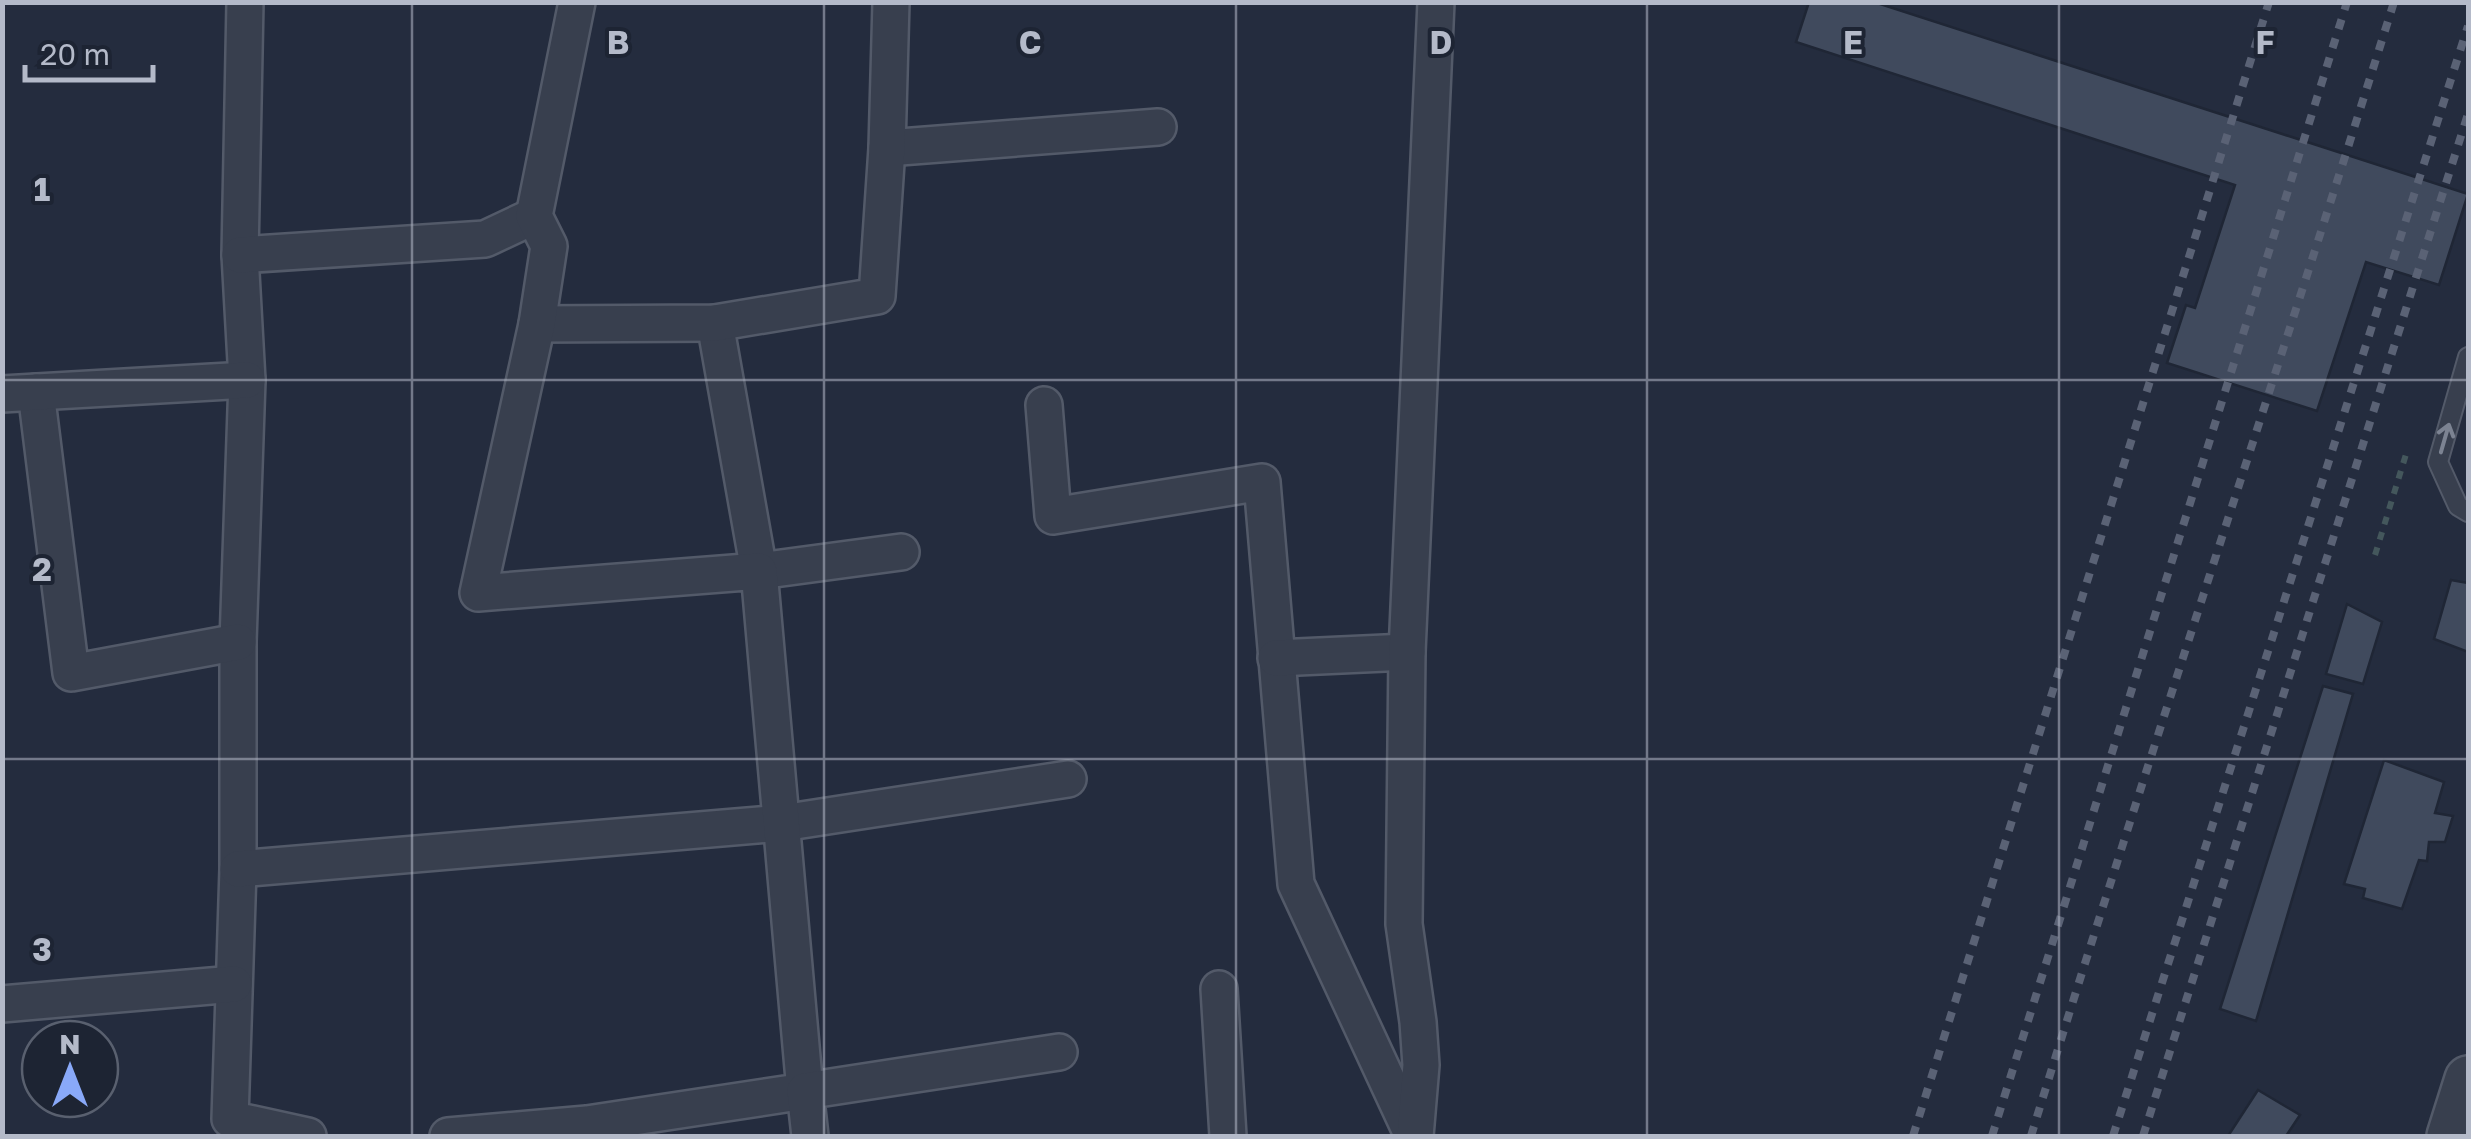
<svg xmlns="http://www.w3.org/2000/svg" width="2471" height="1139" viewBox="0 0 2471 1139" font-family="'Golos Text',sans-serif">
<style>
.building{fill:#404a5d;stroke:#1f2635;stroke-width:2.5}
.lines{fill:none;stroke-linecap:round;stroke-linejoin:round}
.service-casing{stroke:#535a69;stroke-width:22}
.minor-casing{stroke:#535a69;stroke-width:40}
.tertiary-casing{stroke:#535a69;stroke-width:50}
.path{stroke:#44575c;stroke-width:6;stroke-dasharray:8 8;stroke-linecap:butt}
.service{stroke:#383f4e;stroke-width:18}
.minor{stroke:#383f4e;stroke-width:35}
.tertiary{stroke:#383f4e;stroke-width:45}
.rail{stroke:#5a6275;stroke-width:8;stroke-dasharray:10 10;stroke-linecap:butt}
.oneway{stroke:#7c8392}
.grid{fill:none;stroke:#b4bac9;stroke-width:2.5;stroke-opacity:0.55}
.grid-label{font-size:32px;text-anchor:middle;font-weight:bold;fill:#b4bac9;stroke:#1d2433;stroke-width:8;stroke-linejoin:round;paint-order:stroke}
</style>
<rect width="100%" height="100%" fill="#242c3e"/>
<g class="building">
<polygon points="1809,2 1874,2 2468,194 2439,285 2366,262 2317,411 2167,363 2186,305 2195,308 2235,185 1796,42"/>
<polygon points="2451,580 2468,583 2468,652 2434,639"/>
<polygon points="2347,604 2382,622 2363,684 2326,674"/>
<polygon points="2323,686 2353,694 2256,1021 2220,1009"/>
<polygon points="2384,760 2444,782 2435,813 2453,816 2445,842 2429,842 2427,861 2419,860 2402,909 2363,898 2365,889 2344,884"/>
<polygon points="2258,1090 2300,1115 2286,1136 2228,1136"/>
</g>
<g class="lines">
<g class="service-casing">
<polyline id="service" points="2468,357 2438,462 2458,506 2468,512"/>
</g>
<g class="minor-casing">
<g id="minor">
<polyline points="245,2 240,255 247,380 238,642 238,869 230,1119 308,1136"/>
<polyline points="887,148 1158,127"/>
<polyline points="240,255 485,239 534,216"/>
<polyline points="715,323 759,571 901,552"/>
<polyline points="537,324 715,323 877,296 887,148 891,2"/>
<polyline points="36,392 71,673 238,642"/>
<polyline points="2,394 247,380"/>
<polyline points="1044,405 1053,516 1262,482 1296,884 1413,1136"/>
<polyline points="1276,658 1407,652"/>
<polyline points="238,869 782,823 1068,779"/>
<polyline points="1219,989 1228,1136"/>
<polyline points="2,1004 234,984"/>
<polyline points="448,1136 587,1124 805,1091 759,571 478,593 537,324 549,246 534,216 577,2"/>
<polyline points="810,1136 805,1091 1059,1052"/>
<polyline points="1415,1136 1421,1065 1418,1022 1404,924 1407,652 1436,2"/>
</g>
</g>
<g class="tertiary-casing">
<polyline id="tertiary" points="2450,1136 2468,1079"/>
</g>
<polyline class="path" points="2375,555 2407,451"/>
<use href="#service" class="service"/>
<use href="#minor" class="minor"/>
<use href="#tertiary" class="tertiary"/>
<g class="rail">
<polyline points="1913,1136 2269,2"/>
<polyline points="1992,1136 2347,2"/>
<path d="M2031 1136C2148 757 2275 381 2394 2"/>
<polyline points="2113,1136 2468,26"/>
<polyline points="2143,1136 2468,114"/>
</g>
</g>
<defs><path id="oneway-shaft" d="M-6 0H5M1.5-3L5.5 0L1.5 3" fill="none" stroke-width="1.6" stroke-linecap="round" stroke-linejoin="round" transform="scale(2.5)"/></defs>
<use class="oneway" href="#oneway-shaft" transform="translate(2445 438) rotate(-74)"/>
<path class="grid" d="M412 2V1136M824 2V1136M1236 2V1136M1647 2V1136M2059 2V1136M2 380H2468M2 759H2468"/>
<g class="grid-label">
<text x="618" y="54">B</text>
<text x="1030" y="54">C</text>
<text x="1441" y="54">D</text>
<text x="1853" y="54">E</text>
<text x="2265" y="54">F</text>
<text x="42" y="201">1</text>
<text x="42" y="581">2</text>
<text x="42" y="961">3</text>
</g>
<rect width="2471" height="1139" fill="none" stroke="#b4bac9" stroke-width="10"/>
<g transform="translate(70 1069)"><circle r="48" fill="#1d2433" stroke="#59606f" stroke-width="2.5"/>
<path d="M0-8L18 38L0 25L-18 38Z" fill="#89a9f9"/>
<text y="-15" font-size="28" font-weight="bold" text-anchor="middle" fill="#b4bac9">N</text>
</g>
<path d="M25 65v15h128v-15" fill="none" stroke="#b4bac9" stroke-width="5"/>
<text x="40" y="65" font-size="30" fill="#b4bac9" stroke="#1d2433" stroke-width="8" paint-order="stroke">20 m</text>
</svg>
